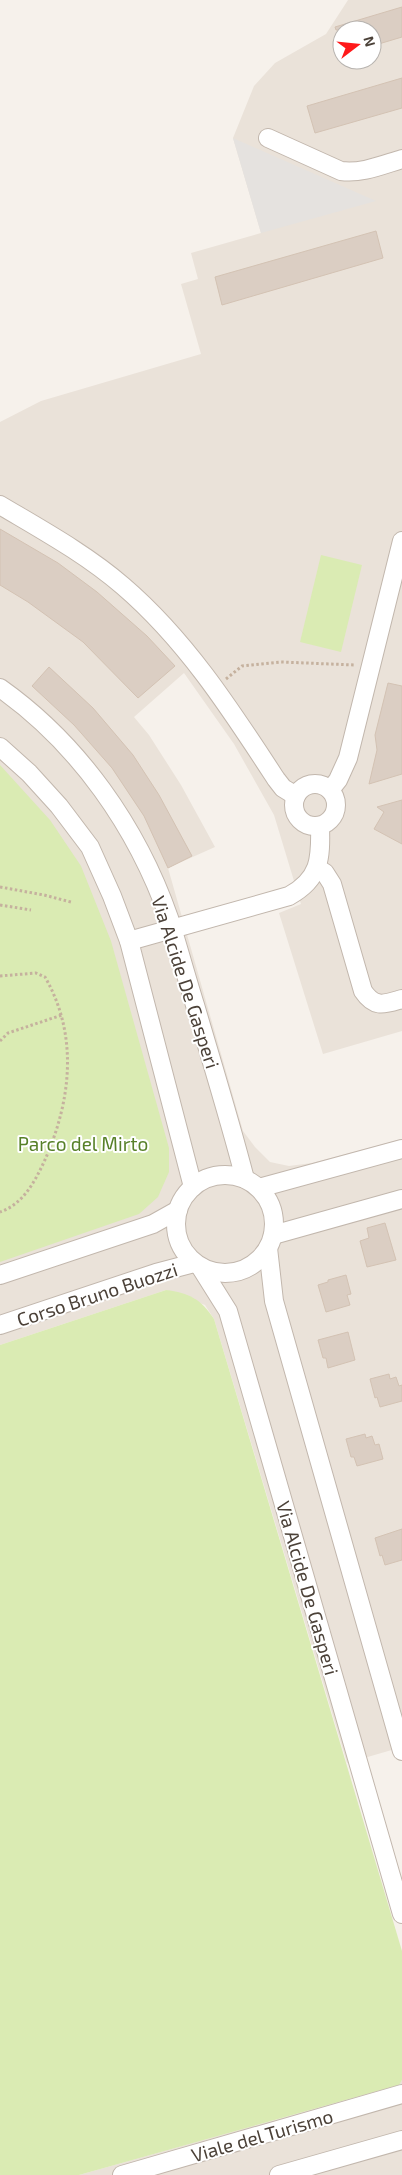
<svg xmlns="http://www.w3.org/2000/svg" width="402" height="2175" viewBox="0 0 402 2175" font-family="'Exo 2',sans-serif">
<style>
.residential{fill:#eae2d9;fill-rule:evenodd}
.green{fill:#daebb3}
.parking{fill:#e5e2df}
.building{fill:#dbcec3;stroke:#d3c2b3}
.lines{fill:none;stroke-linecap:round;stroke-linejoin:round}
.minor-casing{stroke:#c2b7ad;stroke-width:20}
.path{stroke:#c5b19e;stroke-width:3;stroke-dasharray:2.5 2.5;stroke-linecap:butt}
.minor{stroke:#fff;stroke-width:18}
.labels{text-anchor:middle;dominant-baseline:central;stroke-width:4;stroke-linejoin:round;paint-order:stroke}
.street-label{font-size:19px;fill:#4b4138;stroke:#fff}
.park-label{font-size:19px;fill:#578028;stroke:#fff}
</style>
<rect width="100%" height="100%" fill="#f6f1eb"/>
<g class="residential">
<path d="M348 0H402V1031L323 1054 279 913 301 904 274 815 234 744 184 673 134 717 149 735 181 785 215 847 168 868 243 1131 255 1147 270 1162 289 1166 312 1163 402 1139V1747L347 1763 214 1319 205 1305 166 1290 0 1345V422L41 401 201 354 181 284 198 279 191 253 261 233 233 138 254 86 275 63 326 34ZM342 30H372V60H342Z"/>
<polygon points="402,2080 402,2175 79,2175 398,2085"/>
</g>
<g class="green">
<polygon points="321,555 362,565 341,652 300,642"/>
<polygon points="0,765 50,820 81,866 111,941 169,1148 169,1172 158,1197 139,1214 0,1262"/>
<path d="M166 1290C189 1293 201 1299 214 1319L402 1951V2080L399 2085 79 2175H0V1345Z"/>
</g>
<polygon class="parking" points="233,138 376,201 261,233"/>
<g class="building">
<polygon points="402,7 402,37 372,46 372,30 336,30 335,27"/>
<polygon points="402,78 402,108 315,133 307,106"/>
<polygon points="376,231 383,258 222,305 215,277"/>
<polygon points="0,529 58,563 97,592 147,636 175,666 138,698 83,642 28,602 0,585"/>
<polygon points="49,667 93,708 133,755 159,795 192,856 168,868 144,816 112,768 74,725 32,686"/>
<polygon points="388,683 402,686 402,774 369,784 377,750 375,735"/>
<polygon points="402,800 402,844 374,829 384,812 377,807"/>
<polygon points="385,1223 396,1260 367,1267 360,1241 369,1238 367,1228"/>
<polygon points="346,1275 351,1294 347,1295 350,1305 326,1312 318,1285 328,1282 328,1280"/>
<polygon points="348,1332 355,1360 328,1368 326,1358 323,1358 318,1340"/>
<polygon points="389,1374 390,1379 396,1377 399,1386 402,1385 402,1401 380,1407 377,1397 375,1398 370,1379"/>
<polygon points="365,1434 366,1438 372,1436 375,1445 379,1444 383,1459 357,1466 354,1457 351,1457 346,1439"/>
<polygon points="402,1529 402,1560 385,1565 382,1555 380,1556 375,1538"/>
</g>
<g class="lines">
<g class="minor-casing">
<g id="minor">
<path d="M268 138 341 171C361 174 382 165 402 159"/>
<path d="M0 505C42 530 86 554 123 586 186 640 231 710 276 779L283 788 296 796"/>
<path d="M0 688C79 744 137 827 169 918 178 947 186 976 195 1005 212 1063 230 1121 245 1179"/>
<polyline points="0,747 29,773 59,806 90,847 112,896 129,941 193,1187"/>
<circle cx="315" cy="805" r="21"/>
<polyline points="330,790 338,780 348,758 402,541"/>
<path d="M317 868 325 873 332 884 363 991C375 1009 385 1004 402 999"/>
<path d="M129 941 289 896C320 879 321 859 320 826"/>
<circle cx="225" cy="1224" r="49"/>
<polyline points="259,1188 402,1149"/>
<polyline points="273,1235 402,1199"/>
<polyline points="268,1248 274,1301 402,1751"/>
<polyline points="201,1268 228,1311 402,1914"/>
<polyline points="0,1275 153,1224 178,1210"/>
<polyline points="0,1325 156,1273 194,1263"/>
<polyline points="122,2175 402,2094"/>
<polyline points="279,2175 402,2140"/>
</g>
</g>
<g class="path">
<polyline points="226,679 242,666 281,662 355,665"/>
<polyline points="0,887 44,895 71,902"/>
<polyline points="0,905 31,910"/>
<path d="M0 976 36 973 45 977C79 1036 71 1102 44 1162 34 1183 23 1204 0 1212"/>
<polyline points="0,1041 8,1033 62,1015"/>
</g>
<use href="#minor" class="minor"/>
</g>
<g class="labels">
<g class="street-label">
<text transform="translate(186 982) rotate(72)">Via Alcide De Gasperi</text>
<text transform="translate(97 1294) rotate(-18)">Corso Bruno Buozzi</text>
<text transform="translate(308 1588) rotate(74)">Via Alcide De Gasperi</text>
<text transform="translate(262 2135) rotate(-16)">Viale del Turismo</text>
</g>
<g class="park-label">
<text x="83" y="1143">Parco del Mirto</text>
</g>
</g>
<g transform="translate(357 45) rotate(74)"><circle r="24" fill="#ffffff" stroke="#b7b3af"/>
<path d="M0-4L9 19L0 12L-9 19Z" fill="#ff191a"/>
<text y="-8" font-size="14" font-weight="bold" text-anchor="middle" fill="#4b4138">N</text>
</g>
</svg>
